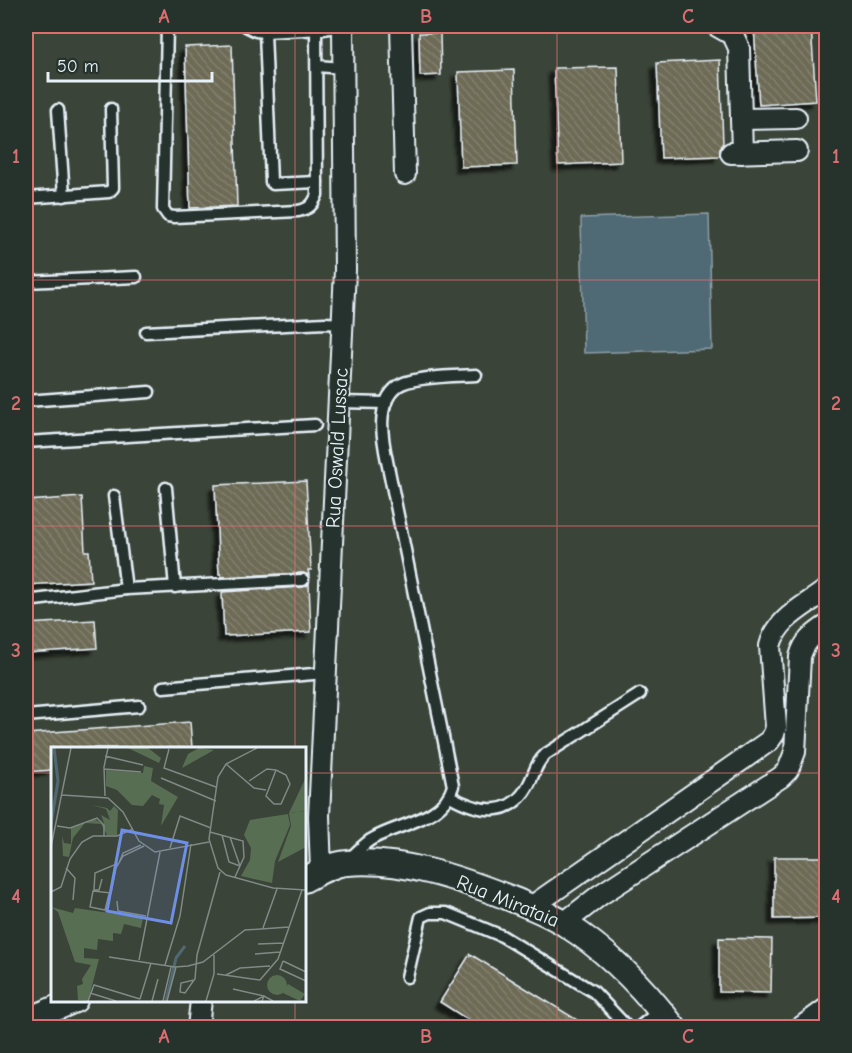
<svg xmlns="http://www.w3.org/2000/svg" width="852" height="1053" viewBox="0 0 852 1053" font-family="'Comic Neue',sans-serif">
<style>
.water{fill:#4f6974;stroke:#8c9fa9;stroke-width:1.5}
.building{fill:url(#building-back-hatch);stroke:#e8f1f8;stroke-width:1.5;filter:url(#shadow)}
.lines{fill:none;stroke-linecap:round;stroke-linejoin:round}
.service-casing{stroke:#e8f1f8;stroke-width:15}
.minor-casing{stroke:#e8f1f8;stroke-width:24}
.tertiary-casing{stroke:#e8f1f8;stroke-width:28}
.service{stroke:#26332d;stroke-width:10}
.minor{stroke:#26332d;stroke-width:20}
.tertiary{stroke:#26332d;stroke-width:24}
.grid{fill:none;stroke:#dc6e71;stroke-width:1.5;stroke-opacity:0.55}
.labels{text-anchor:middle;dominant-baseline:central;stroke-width:4.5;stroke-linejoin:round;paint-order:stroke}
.street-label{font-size:20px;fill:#e8f1f8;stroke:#26332d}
.inset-river{fill:none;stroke:#4f6974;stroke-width:3}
.inset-road{fill:none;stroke:#808985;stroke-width:1.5}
.view{fill:#6e8fe5;fill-opacity:0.15;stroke:#6e8fe5;stroke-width:3}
.inset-edge{fill:none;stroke:#e8f1f8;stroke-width:3}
.neatline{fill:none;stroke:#dc6e71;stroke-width:2}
.grid-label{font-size:20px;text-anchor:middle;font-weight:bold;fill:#dc6e71}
</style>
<defs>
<pattern id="building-back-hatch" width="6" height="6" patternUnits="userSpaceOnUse" patternTransform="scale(1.5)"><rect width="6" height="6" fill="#6d6a56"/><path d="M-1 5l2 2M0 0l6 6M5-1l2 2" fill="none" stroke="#82806f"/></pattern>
<filter id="shadow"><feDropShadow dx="-5.5" dy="5.5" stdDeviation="1.5" flood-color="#0009"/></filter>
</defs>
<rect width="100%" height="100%" fill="#3b4439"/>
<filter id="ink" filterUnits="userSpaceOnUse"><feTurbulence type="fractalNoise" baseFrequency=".0167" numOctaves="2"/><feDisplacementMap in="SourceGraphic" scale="12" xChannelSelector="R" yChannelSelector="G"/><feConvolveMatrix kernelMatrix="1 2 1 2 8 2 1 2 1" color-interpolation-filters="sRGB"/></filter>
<g filter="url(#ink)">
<polygon class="water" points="709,214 712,349 584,353 581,218"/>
<g class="building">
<polygon points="754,26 811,26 816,101 759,105"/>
<polygon points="419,33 440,33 441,75 420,76"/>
<polygon points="232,45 237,206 190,208 185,47"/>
<polygon points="720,60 723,144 720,148 720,156 661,158 657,63"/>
<polygon points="618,67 621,162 558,165 554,68"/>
<polygon points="514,70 517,165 461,167 458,72"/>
<polygon points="306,481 311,570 308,570 309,575 303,573 221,577 221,574 219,574 215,485"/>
<polygon points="82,497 85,551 89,551 91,581 26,585 26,501"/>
<polygon points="309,584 311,632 224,636 222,592 303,587"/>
<polygon points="95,620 97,648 26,653 26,624"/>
<polygon points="190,722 192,748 52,748 52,770 26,772 26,734"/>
<polygon points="774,857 826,857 826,918 774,919"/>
<polygon points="719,938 772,939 771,993 719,992"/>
<polygon points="470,954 590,1028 481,1028 440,1002"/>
</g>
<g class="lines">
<g class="service-casing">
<g id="service">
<path d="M167 26 163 209 168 216 174 217 298 211C309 209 313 205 317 195L316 26"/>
<polyline points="246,26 256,31 265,32 323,29 343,26"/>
<polyline points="265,32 271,182 273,184 317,182"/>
<polyline points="317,66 343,68"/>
<polyline points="58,110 64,196"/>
<polyline points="26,198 109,192 113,188 111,109"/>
<polyline points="26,282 136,277"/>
<polyline points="146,332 325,323 343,324"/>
<polyline points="26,401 149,392"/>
<polyline points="340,402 386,403"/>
<polyline points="26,442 315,425"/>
<polyline points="166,488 175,587"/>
<polyline points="114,496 126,589"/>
<polyline points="26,601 126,589 303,580"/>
<polyline points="163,687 325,673"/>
<polyline points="26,716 139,706"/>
<path d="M450 796C480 813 512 819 530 782 535 771 537 762 546 754L640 694"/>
<path d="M349 859C356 853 365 842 374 838 401 823 443 820 453 786L388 466C383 442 374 404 398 386 411 376 459 376 476 375"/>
<polyline points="407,977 421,917 430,913 446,913 502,936 594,992 628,1028"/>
<polyline points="638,1028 660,1010"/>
</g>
</g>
<g class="minor-casing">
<g id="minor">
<polyline points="401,26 405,174"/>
<polyline points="717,26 733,35 739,48 742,153"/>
<polyline points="741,119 796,118"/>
<polyline points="731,153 797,151"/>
<polyline points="321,871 319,816 345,270 343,26"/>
<path d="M531 907 769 741 774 734 776 727 770 646C777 618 804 607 826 590"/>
<path d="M564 923 600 895 781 777 788 770 795 752 800 657C804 641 813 635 826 626"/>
<polyline points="198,1028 201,1000"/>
<polyline points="800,1028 826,1009"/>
</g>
</g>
<g class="tertiary-casing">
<g id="tertiary">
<path d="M304 880C317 873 332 864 347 863 400 858 458 878 507 897 526 905 547 912 565 924 608 951 644 988 674 1028"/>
<polyline points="26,1021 75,1000"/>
</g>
</g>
<use href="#service" class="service"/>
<use href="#minor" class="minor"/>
<use href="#tertiary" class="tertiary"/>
</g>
</g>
<path class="grid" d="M295 26V748M557 26V1028M26 280H826M26 526H826M26 773H52M304 773H826M295 1000V1028"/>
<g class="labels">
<g class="street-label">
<text transform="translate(337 448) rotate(-87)">Rua Oswald Lussac</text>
<text transform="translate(508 901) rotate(22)">Rua Mirataia</text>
</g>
</g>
<g transform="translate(51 747)">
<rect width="255" height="255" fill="#3b4439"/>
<path d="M148 1 163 3 131 21 137 7ZM93 19 102 21 100 34 127 50 110 79 113 58 108 57 109 52 101 48 92 59 81 58 66 43 55 39V23L92 26ZM41 58 56 61 59 64 63 59 67 63 66 88H56L50 77 34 76 22 91 18 110 12 109 11 89 13 96 20 97V81L44 72 54 79 50 68 59 73 55 62ZM255 64V100L227 115 240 79 238 66ZM216 238a10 10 0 1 1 20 0a10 10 0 1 1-20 0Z" fill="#576e53"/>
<path d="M77 1H97L110 11 108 16ZM255 30V64L238 66 247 47ZM237 67 239 78 224 114 221 136 190 129 199 113 200 101 193 88 199 73ZM0 160 22 166 24 161 92 171 90 181 73 177 70 187 62 186V194L47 192 46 203 33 201V211L48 212 37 254 27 253 26 239 32 237 31 232 40 218 24 215 7 165Z" fill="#576e53"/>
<path d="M237 237 254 247 249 254 232 246Z" fill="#576e53"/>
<path class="inset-river" d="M0 77 7 34 3 1M115 254 125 211 134 199"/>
<path class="inset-road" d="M206 1 175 17 167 30 158 92 167 121 175 128 222 141 255 143M118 2 113 21 165 40M54 9 92 18M175 17 203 41 215 43M53 22 90 25M110 31 165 54M198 34 216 22 225 23 235 28 239 37 230 57H223L215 49 225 23M11 48 57 51 72 65 88 94 104 105 158 95M54 49 53 20 57 1M6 79 19 81 46 71 53 78V89M159 85 192 94 193 110 184 130M171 88 178 115 189 119M179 90 189 119M0 100 20 1M119 101 129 69 160 81M15 121 24 131 22 153M51 132 48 143H43L44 126 68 116 72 106 90 98M0 145 10 140 19 112 31 95 42 89H66L82 82M58 147 54 163 39 160 42 144 60 146 65 121 72 109 93 99M66 154 67 164 95 169M212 181 226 142M207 197 233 196M204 207 229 205M58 210 124 220 137 219 152 215 194 183 238 180M88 213 109 105M232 214 229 222 255 234M232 214 255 225M114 218 129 169 140 97M166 227 209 233 227 212 251 143M175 228 189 221 219 219M143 233 130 236 129 245 134 246 143 233 144 232 146 208 169 125M182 242 213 249 211 254M39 246 65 254M89 252 100 216M37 254 43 238 89 252M101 254 107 232M112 254 120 220M116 254 125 220M155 254 163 227V208M203 254 213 249 222 254"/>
<path class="view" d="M71 83 136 96 120 176 56 164Z"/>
<rect width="255" height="255" class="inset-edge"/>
</g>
<rect width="852" height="1053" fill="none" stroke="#26332d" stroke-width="66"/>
<path d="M48 72v9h164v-9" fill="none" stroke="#e8f1f8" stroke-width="3"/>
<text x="57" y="72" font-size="18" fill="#e8f1f8" stroke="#26332d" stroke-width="4.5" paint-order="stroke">50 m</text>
<rect x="33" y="33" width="786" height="987" class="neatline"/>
<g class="grid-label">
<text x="164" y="23">A</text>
<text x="426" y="23">B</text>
<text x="688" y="23">C</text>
<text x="16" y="163">1</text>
<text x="836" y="163">1</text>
<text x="16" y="410">2</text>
<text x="836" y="410">2</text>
<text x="16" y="657">3</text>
<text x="836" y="657">3</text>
<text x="16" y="903">4</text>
<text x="836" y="903">4</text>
<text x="164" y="1043">A</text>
<text x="426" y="1043">B</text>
<text x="688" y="1043">C</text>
</g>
</svg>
